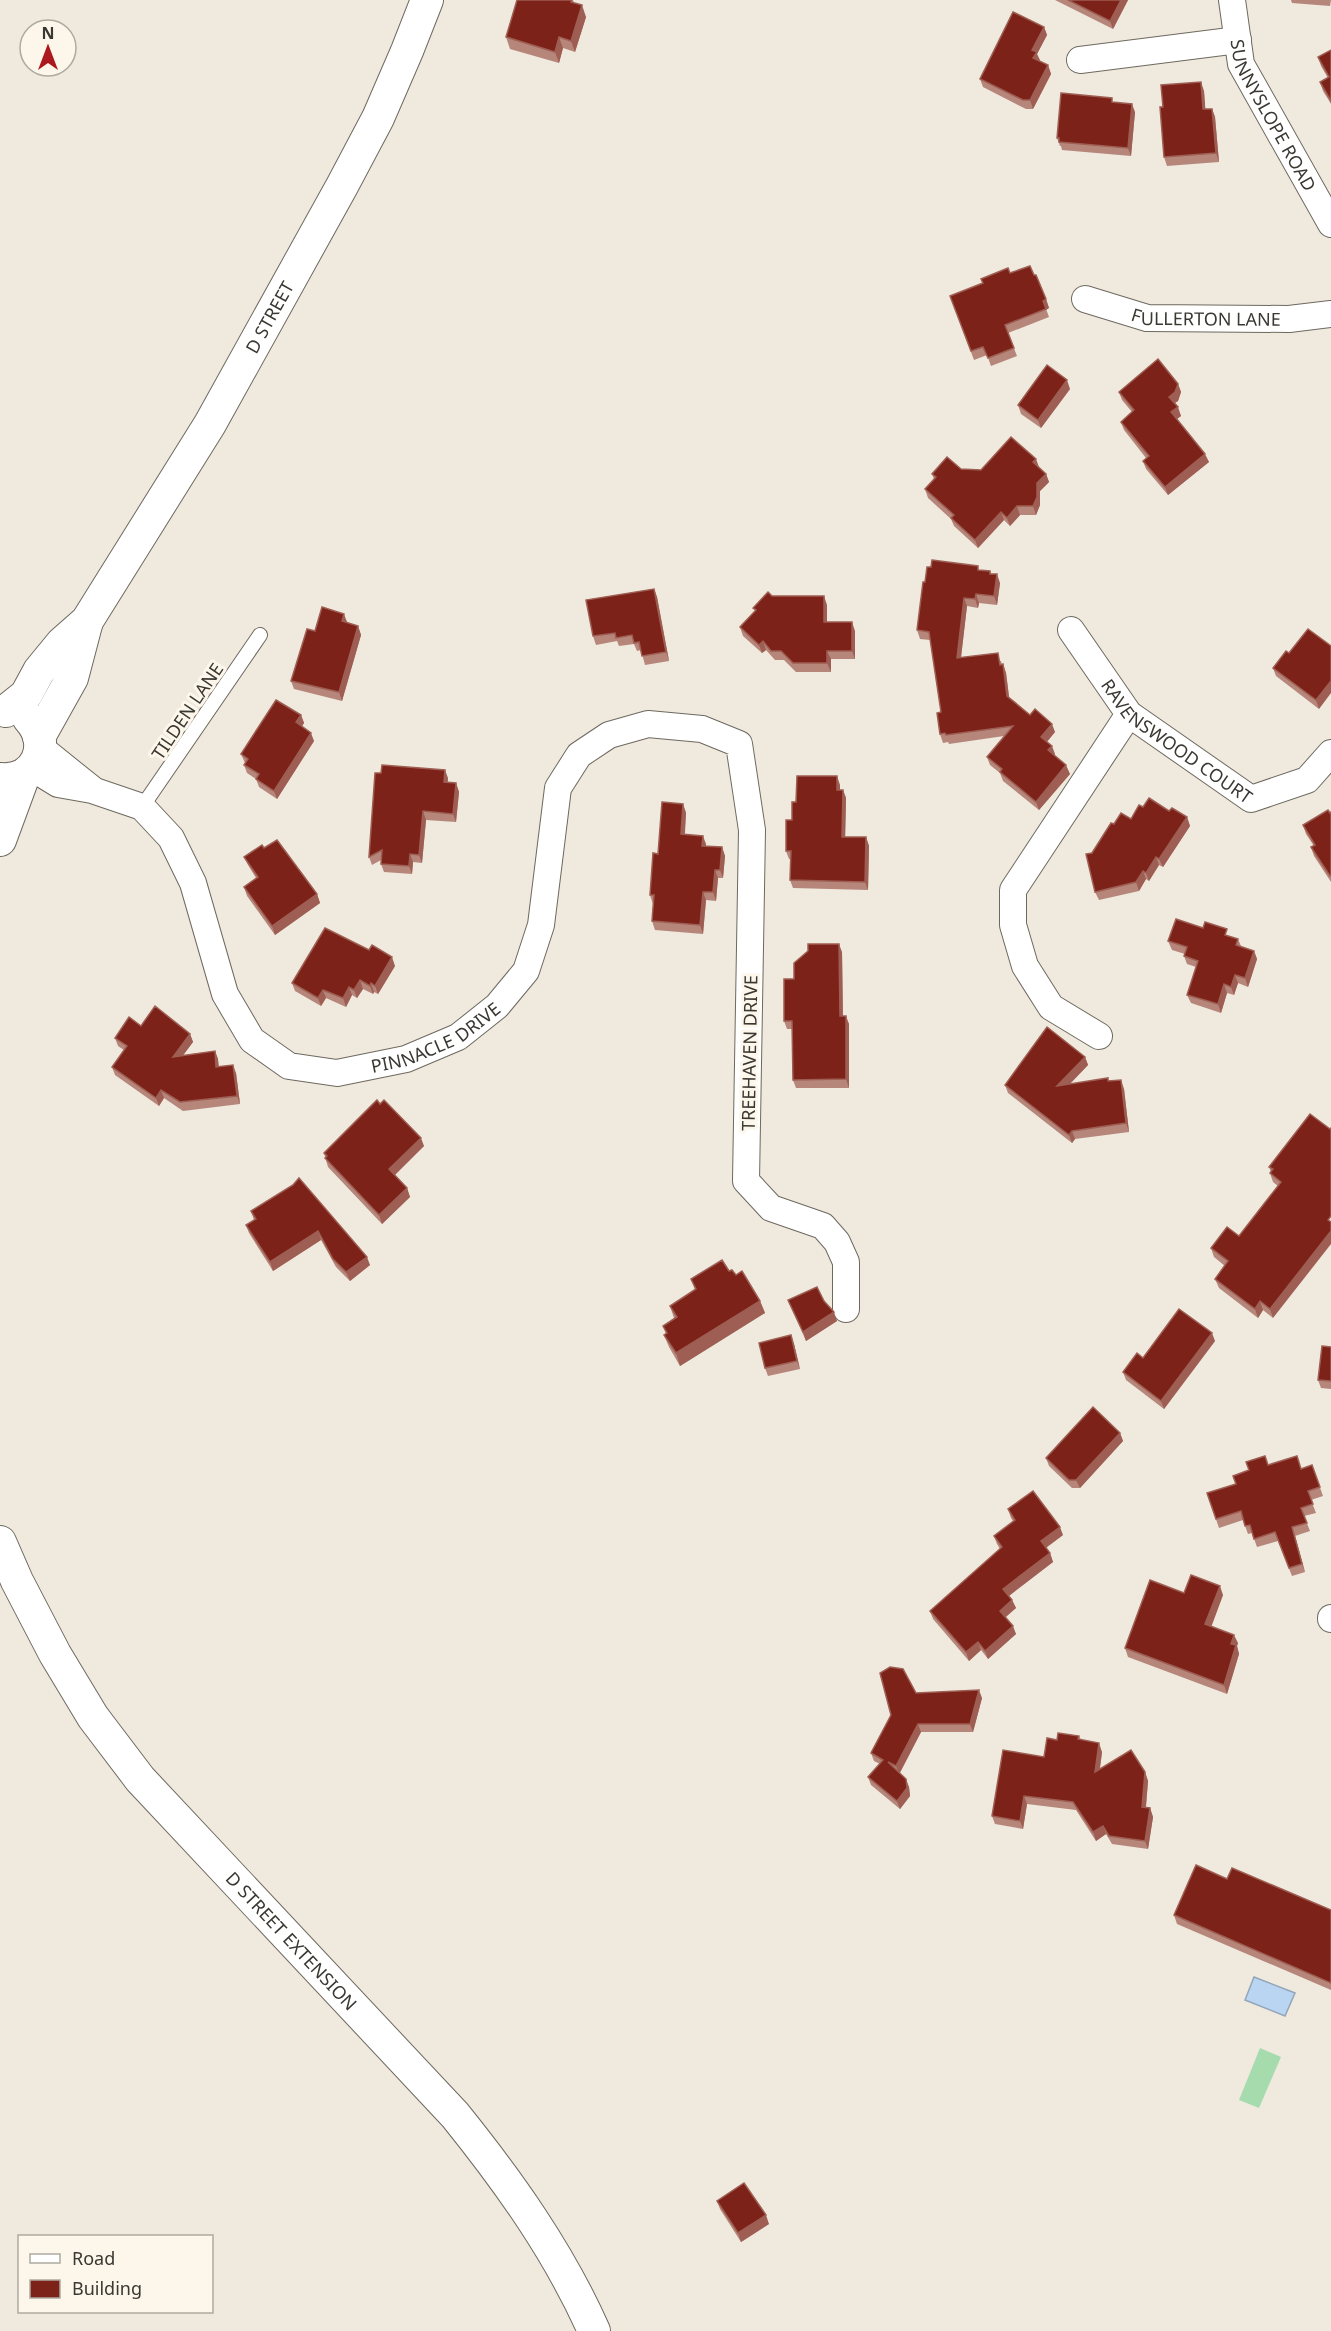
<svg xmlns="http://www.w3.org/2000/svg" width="1331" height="2331" viewBox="0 0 1331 2331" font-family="'Noto Sans',sans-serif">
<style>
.green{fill:#a5dbad}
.water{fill:#b9d5f2;stroke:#93a6b9;stroke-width:1.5}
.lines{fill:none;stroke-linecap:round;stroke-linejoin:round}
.service-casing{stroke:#6e695f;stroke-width:16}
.minor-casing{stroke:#6e695f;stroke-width:28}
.tertiary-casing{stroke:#6e695f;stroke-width:34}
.service{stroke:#fff;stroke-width:14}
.minor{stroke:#fff;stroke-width:26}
.tertiary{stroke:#fff;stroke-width:32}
.wall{fill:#b6867b}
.shaded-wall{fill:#9e5e53}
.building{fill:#7c2218;stroke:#9e5e53;stroke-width:1.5}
.labels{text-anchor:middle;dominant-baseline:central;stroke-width:6;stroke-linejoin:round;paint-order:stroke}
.street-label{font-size:18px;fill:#3a3833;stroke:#fcf6eb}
</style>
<rect width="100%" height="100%" fill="#efe9de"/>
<polygon class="green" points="1260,2048 1281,2057 1259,2108 1239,2100"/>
<polygon class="water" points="1254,1977 1295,1993 1285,2016 1245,2000"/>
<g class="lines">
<g class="service-casing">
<polyline id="service" points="142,807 260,635"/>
</g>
<g class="minor-casing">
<g id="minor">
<path id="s1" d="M1232 0 1241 64 1331 224"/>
<polyline points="1080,60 1238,40"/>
<path id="s2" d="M1085 299 1147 318 1289 319 1331 314"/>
<path id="s3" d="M1071 630 1129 714 1251 799 1307 780 1331 753"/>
<polyline points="41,748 92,789"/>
<path id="s4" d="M32 768 58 784 92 790 142 807 171 838 193 883 225 994 252 1040 289 1066 337 1073 406 1059 458 1037 497 1006 526 971 541 925 558 788 579 755 609 735 648 724 702 729 739 744 752 830 746 1181 771 1208 823 1226 837 1242 846 1262V1309"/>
<polyline points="1099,1036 1051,1007 1025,966 1013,925 1013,890 1129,714"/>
<polyline points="1331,1619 1331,1618"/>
</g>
</g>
<g class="tertiary-casing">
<g id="tertiary">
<path id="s5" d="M6 711 26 695 39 671 62 643 87 621 210 424 342 186 378 118 407 51 427 0"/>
<polyline points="39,737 72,678 87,621"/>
<path d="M0 779C36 782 53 745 29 719"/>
<polyline points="0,840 24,775"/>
<path id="s6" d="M0 1542 17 1581 55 1654 93 1717 140 1779 455 2115C509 2182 559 2252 594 2331"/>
</g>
</g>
<use href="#service" class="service"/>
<use href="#minor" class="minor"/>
<use href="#tertiary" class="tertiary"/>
</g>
<g class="wall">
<polygon points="573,0 574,3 586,17 575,52 563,48 559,63 510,49 506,37"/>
<polygon points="1055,0 1128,0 1113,29"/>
<polygon points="1291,0 1331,0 1330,6 1292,3"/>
<polygon points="1044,27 1047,35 1037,54 1039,61 1048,65 1051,74 1033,109 1026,109 983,87 980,79"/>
<polygon points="1331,50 1331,104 1323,91 1320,82 1328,78 1321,66 1318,57"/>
<polygon points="1204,91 1205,109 1212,109 1215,117 1219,162 1167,166 1164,157 1163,107"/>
<polygon points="1135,112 1131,156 1062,150 1061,146 1060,146 1057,138"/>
<polygon points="1010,273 1034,275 1046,299 1049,308 1046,309 1049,317 1008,333 1017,356 991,366 987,355 974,360 950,296"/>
<polygon points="1178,384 1181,392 1178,401 1174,403 1181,416 1177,419 1209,462 1168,495 1146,469 1143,461 1146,458 1124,430 1121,422 1132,412 1122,400 1119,392"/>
<polygon points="1070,389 1041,428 1021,414 1018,405"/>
<polygon points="1039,467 1046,474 1049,482 1040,491 1040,505 1036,515 1020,515 1010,526 1004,520 978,548 954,526 951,519 928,498 925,489 934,479 932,474 961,469 981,470"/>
<polygon points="980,570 990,571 991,574 1000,583 997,605 979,603 978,608 967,606 961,657 1001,661 1002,665 1003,664 1006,673 1009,697 1030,715 1055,732 1047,742 1055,754 1054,755 1070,774 1039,810 1003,781 1000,773 990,765 987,757 1004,736 949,744 948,742 943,743 940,734 941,712 930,640 920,639 917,630"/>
<polygon points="654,589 657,597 669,661 645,665 641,650 637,651 634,644 619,646 617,641 596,645 593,636"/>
<polygon points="772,596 827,605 827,622 855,631 855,659 831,659 831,672 796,672 784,660 775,660 766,650 762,653 743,636 740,627 755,611 753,608"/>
<polygon points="347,623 358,626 361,635 342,701 294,689 291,681 315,631"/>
<polygon points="1331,646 1319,709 1276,676 1273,668 1289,653"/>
<polygon points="301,715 304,723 302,726 314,741 277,799 259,787 256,779 247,773 244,765 245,763 241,754"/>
<polygon points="448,778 447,783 456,783 459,792 456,822 426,820 422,863 413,862 412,874 384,872 381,864 381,860 372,865 369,857"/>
<polygon points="840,785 840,790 843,790 846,798 845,837 866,837 869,846 868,890 793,888 790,880 791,859 789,859 786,851 792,820"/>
<polygon points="683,804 686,813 685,834 706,844 706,846 722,847 725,856 723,878 718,878 716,901 706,900 703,934 655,930 652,921 653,904 650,895 658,854"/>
<polygon points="1143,807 1187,817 1190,826 1163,867 1159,865 1149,881 1146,879 1139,891 1099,900 1095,892 1092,853 1114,824 1131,819"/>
<polygon points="1331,812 1331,882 1314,856 1311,847 1314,846 1306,834 1303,825"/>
<polygon points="264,848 317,894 320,903 275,935 247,896 244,887 256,878 248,865 244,857"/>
<polygon points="1230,936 1238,939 1241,946 1254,951 1257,959 1248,987 1238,983 1234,995 1227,993 1221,1013 1191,1003 1187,995 1196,967 1187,964 1184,956 1185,954 1172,950 1168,941"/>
<polygon points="842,952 843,1016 849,1024 849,1088 796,1088 793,1080 792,1029 787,1029 784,1021 794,979"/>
<polygon points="395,966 378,994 374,992 373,994 363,989 357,998 352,995 346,1007 326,998 321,1006 295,991 292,983"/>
<polygon points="141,1026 190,1034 193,1042 183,1055 215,1051 218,1059 218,1066 236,1073 240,1104 183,1111 164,1098 159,1106 115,1075 112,1067 124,1050 118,1046 115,1038"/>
<polygon points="1085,1057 1088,1065 1070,1084 1109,1081 1124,1089 1129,1132 1075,1139 1072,1143 1008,1093 1005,1085"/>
<polygon points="380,1104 424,1146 394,1175 407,1188 410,1197 382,1224 328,1167 324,1153"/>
<polygon points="1310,1114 1273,1318 1263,1310 1258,1318 1219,1288 1215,1279 1225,1266 1214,1257 1211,1248 1239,1236 1278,1186 1273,1182 1270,1173 1271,1172 1269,1167"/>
<polygon points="293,1185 370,1265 350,1281 336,1267 321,1240 273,1271 249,1233 246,1225 254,1220 251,1211"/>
<polygon points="729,1271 736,1275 760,1301 765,1313 680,1366 669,1347 664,1335 666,1334 663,1326 674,1318 670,1306 695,1290 691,1279"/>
<polygon points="788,1300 837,1321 806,1341"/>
<polygon points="791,1335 794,1344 800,1369 768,1376 765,1368"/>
<polygon points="1215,1341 1164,1409 1126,1380 1123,1372 1143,1358"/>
<polygon points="1331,1347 1331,1389 1321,1388 1318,1380"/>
<polygon points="1120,1433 1123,1441 1080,1488 1072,1488 1049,1466 1046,1458"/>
<polygon points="1268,1465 1301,1469 1312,1465 1323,1496 1311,1500 1316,1513 1304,1516 1310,1531 1295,1536 1305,1572 1292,1576 1278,1541 1257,1547 1252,1533 1248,1534 1243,1520 1219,1528 1207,1493 1236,1484"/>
<polygon points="1008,1509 1063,1535 1046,1548 1050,1553 1053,1562 1009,1596 1012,1600 1016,1608 1006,1617 1016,1634 988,1659 981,1650 969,1661 933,1619 930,1611 1000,1549 997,1544 994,1536 1013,1521 1011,1518"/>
<polygon points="1184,1593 1223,1595 1211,1626 1238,1643 1237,1646 1239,1654 1227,1694 1128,1657 1125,1648"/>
<polygon points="916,1693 982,1698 973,1732 921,1732 900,1773 909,1787 910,1796 900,1809 871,1785 868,1777 880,1764 874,1761 871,1753 891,1715"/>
<polygon points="1079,1736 1081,1740 1102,1752 1100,1769 1145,1772 1148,1781 1146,1808 1150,1808 1153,1817 1148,1849 1112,1844 1106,1834 1096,1841 1076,1810 1027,1804 1023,1829 995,1824 992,1816 1057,1740"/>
<polygon points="1227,1879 1331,1910 1331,1990 1177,1924 1174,1915"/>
<polygon points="717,2201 769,2224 741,2242 720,2209"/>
</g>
<g class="shaded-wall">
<polygon points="1121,0 1128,0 1113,29 1110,21"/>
<polygon points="582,5 586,17 575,52 571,41"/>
<polygon points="1044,27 1047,35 1037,54 1040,60 1036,67 1033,58 1032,50"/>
<polygon points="559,37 563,48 559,63 555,52"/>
<polygon points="1048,65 1051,74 1033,109 1030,100"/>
<polygon points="1201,82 1204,91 1206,117 1203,109"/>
<polygon points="1132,104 1135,112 1131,156 1128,148"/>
<polygon points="1212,109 1215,117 1219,162 1216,153"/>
<polygon points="1046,299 1049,308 1046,310 1043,301"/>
<polygon points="1067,380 1070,389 1041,428 1038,420"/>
<polygon points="1178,384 1181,392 1178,401 1172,405 1169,397"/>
<polygon points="1178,407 1181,416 1174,421 1171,412"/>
<polygon points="1205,454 1209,462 1168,495 1165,487"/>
<polygon points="1036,459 1039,467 1033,462"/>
<polygon points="1046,474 1049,482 1040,491 1040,505 1036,515 1033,506 1037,483"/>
<polygon points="1017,506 1020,515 1010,526 1007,518"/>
<polygon points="1001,512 1004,520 978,548 975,540"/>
<polygon points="997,574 1000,583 997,605 994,596"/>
<polygon points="654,589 657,597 669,661 666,652"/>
<polygon points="976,594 979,603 978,608 975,599"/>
<polygon points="824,596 827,605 827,631 824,622"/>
<polygon points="964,598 967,606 960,666 957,658"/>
<polygon points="344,614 347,622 345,630 342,621"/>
<polygon points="852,622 855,631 855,659 852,651"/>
<polygon points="358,626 361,635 342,701 339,692"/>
<polygon points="763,641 766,650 762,653 759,645"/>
<polygon points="827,651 831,659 831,672 827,663"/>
<polygon points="1003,664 1006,673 1010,704 1007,696"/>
<polygon points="1331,681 1331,693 1319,709 1316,700"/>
<polygon points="301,715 304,723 299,731 296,722"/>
<polygon points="1052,724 1055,732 1044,745 1041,737"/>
<polygon points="311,733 314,741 277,799 274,791"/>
<polygon points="1052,746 1055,754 1051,759 1048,750"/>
<polygon points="1066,765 1070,774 1039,810 1036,802"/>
<polygon points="445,770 448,778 447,791 444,782"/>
<polygon points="837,776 840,785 840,798 837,790"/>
<polygon points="456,783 459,792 456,822 453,814"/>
<polygon points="843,790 846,798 845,845 842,837"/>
<polygon points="683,804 686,813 684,843 681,834"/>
<polygon points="423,811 426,820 422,863 419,855"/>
<polygon points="1187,817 1190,826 1163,867 1159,859"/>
<polygon points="703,836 706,844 705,854 702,846"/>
<polygon points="866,837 869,846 868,890 865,882"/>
<polygon points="722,847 725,856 723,878 720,870"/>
<polygon points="410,854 413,862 412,874 409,866"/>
<polygon points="1156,857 1159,865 1149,881 1146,873"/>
<polygon points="715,870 718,878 716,901 713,892"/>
<polygon points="1143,871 1146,879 1139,891 1136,882"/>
<polygon points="703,892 706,900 703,934 700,925"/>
<polygon points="317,894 320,903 275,935 272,926"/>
<polygon points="839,944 842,952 843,1024 840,1016"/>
<polygon points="1254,951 1257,959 1248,987 1245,978"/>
<polygon points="392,957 395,966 378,994 375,986"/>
<polygon points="1235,975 1238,983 1234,995 1231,987"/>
<polygon points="360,980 363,989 357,998 354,990"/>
<polygon points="371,983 374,992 373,994 370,986"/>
<polygon points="1224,984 1227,993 1221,1013 1218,1004"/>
<polygon points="349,987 352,995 346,1007 343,998"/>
<polygon points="323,990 326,998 321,1006 318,998"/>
<polygon points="846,1016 849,1024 849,1088 846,1079"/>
<polygon points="190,1034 193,1042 176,1065 173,1057"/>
<polygon points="215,1051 218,1059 220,1075 216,1067"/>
<polygon points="1085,1057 1088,1065 1060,1094 1057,1086"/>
<polygon points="233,1065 236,1073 240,1104 237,1096"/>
<polygon points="1121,1080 1124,1089 1129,1132 1126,1123"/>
<polygon points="161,1090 164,1098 159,1106 156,1098"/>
<polygon points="1072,1131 1075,1139 1072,1143 1069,1135"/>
<polygon points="421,1138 424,1146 392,1178 389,1169"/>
<polygon points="407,1188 410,1197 382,1224 379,1215"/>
<polygon points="318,1231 321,1240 273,1271 270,1262"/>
<polygon points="1331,1231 1331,1244 1273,1318 1270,1309"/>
<polygon points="367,1257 370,1265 350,1281 346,1272"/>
<polygon points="760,1301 765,1313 680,1366 676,1353"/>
<polygon points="1260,1301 1263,1310 1258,1318 1255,1309"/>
<polygon points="834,1312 837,1321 806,1341 803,1332"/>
<polygon points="1212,1333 1215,1341 1164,1409 1161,1401"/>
<polygon points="791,1335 794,1344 800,1369 797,1361"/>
<polygon points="1120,1433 1123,1441 1080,1488 1076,1480"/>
<polygon points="1060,1527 1063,1535 1044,1549 1041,1541"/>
<polygon points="1292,1527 1295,1536 1305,1572 1302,1564"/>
<polygon points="1050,1553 1053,1562 1006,1598 1003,1589"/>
<polygon points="1220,1586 1223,1595 1209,1633 1205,1624"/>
<polygon points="1012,1600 1016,1608 1003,1619 1000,1611"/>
<polygon points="1013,1626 1016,1634 988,1659 985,1651"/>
<polygon points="1234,1635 1238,1643 1237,1646 1239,1654 1227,1694 1224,1685 1231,1644"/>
<polygon points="978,1642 981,1650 969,1661 966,1652"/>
<polygon points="979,1690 982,1698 973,1732 970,1724"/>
<polygon points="918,1724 921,1732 899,1774 896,1766"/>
<polygon points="1099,1743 1102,1752 1098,1781 1095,1772"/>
<polygon points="1145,1772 1148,1781 1145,1816 1142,1807"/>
<polygon points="906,1779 909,1787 910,1796 900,1809 897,1801"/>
<polygon points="1024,1796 1027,1804 1023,1829 1020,1821"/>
<polygon points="1150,1808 1153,1817 1148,1849 1145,1841"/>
<polygon points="1103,1826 1106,1834 1096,1841 1093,1832"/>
<polygon points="766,2215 769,2224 741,2242 738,2233"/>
</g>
<g class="building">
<polygon points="517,0 572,0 571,2 582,5 571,41 559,37 555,52 506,37"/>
<polygon points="1068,0 1121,0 1110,21"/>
<polygon points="1013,12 1044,27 1032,50 1037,52 1033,58 1048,65 1030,100 1023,100 980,79"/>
<polygon points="1331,50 1331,101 1320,82 1329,77 1318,57"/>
<polygon points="1201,82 1203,109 1212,109 1216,153 1164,157 1160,107 1163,107 1161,85"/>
<polygon points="1061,93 1112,98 1112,102 1132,104 1128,148 1059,142 1059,138 1057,138"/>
<polygon points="1030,266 1034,275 1036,275 1046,299 1043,301 1046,309 1005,325 1014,348 988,358 983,347 971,351 950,296 983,283 981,279 1008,268 1010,273"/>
<polygon points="1158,359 1178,384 1175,392 1169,397 1178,407 1171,412 1205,454 1165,487 1143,461 1149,456 1121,422 1134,410 1119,392"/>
<polygon points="1047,365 1067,380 1038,420 1018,405"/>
<polygon points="1011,437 1036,459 1033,462 1046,474 1037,483 1037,497 1033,506 1017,506 1007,518 1001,512 975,540 951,518 954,515 925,489 936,477 932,474 947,457 961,469 981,470"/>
<polygon points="932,560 978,566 978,570 990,571 990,574 997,574 994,596 976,594 975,599 964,598 957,658 998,653 1000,665 1003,664 1007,696 1030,715 1035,709 1052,724 1041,737 1052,746 1048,750 1066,765 1036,802 1000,772 1002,769 987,757 1013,726 946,735 945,733 940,734 937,713 941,712 929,632 917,630 923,582 925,582 927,567 931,567"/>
<polygon points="654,589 666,652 642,656 639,642 634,643 632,635 616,638 615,633 593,636 586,600"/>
<polygon points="768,592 772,596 824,596 824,622 852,622 852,651 827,651 827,663 793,663 781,651 771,651 763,641 759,645 740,627 756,610 753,608"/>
<polygon points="322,607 344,614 342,621 358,626 339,692 291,681 307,629 315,631"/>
<polygon points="1308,629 1331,646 1331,681 1316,700 1273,668 1286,651 1289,653"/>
<polygon points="276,700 301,715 296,722 311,733 274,791 256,779 259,774 244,765 248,759 241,754"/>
<polygon points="382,765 445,770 444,782 456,783 453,814 423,811 419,855 410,854 409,866 381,864 382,850 369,857 375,773 381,773"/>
<polygon points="797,776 837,776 837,790 843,790 842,837 866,837 865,882 790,880 791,851 786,851 786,820 792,820 792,802 796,802"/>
<polygon points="1149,798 1169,811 1172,808 1187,817 1159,859 1156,857 1146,873 1143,871 1136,882 1095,892 1086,854 1092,853 1111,823 1114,824 1121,813 1131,819 1139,805 1143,807"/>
<polygon points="662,802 683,804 681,834 703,836 702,846 722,847 720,870 715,870 713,892 703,892 700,925 652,921 654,895 650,895 653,853 658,854"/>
<polygon points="1328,810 1330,813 1331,812 1331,875 1330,876 1311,847 1315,845 1303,825"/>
<polygon points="277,840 317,894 272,926 244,887 258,877 244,857 262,845 264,848"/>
<polygon points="1176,919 1203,928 1205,922 1227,929 1225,935 1238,939 1236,945 1254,951 1245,978 1235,975 1231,987 1224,984 1218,1004 1187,995 1198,961 1184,956 1187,947 1168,941"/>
<polygon points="325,928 369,950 372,945 392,957 375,986 371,983 370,986 360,980 354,990 349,987 343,998 323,990 318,998 292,983"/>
<polygon points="808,944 839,944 840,1016 846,1016 846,1079 793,1080 792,1021 784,1021 784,979 794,979 794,963 808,951"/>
<polygon points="155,1006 190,1034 173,1057 215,1051 216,1067 233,1065 237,1096 180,1102 161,1090 156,1098 112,1067 127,1046 115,1038 129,1017 141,1026"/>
<polygon points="1047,1027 1085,1057 1057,1086 1108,1078 1108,1081 1121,1080 1126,1123 1072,1131 1069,1135 1005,1085"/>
<polygon points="377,1100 380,1104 384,1100 421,1138 389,1169 407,1188 379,1215 325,1158 327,1156 324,1153"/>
<polygon points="1310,1114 1330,1129 1331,1128 1331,1216 1328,1220 1331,1222 1331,1231 1270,1309 1260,1301 1255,1309 1215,1279 1228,1261 1211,1248 1227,1227 1239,1236 1281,1182 1270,1173 1273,1169 1269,1167"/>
<polygon points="299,1178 367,1257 346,1272 333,1259 318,1231 270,1262 246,1225 256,1219 251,1211 293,1185"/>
<polygon points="722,1260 729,1271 732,1270 736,1275 742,1271 760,1301 676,1353 664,1335 667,1333 663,1326 677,1317 670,1306 696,1289 691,1279"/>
<polygon points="817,1287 824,1301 834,1312 803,1332 788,1300"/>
<polygon points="1179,1309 1212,1333 1161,1401 1123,1372 1137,1353 1143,1358"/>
<polygon points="791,1335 797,1361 765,1368 759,1343"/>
<polygon points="1322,1346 1331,1347 1331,1381 1318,1380"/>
<polygon points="1093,1407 1120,1433 1076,1480 1069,1480 1046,1458"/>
<polygon points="1265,1456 1268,1465 1297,1456 1301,1469 1312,1465 1320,1487 1308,1491 1313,1504 1301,1508 1307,1523 1292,1527 1302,1564 1289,1568 1275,1532 1254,1539 1250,1525 1245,1526 1241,1511 1216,1519 1207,1493 1236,1484 1233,1476 1249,1470 1246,1462"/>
<polygon points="1033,1491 1060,1527 1041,1541 1050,1553 1003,1589 1012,1600 1000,1611 1013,1626 985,1651 978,1642 966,1652 930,1611 1002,1547 994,1536 1015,1520 1008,1509"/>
<polygon points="1191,1575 1220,1586 1205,1624 1234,1635 1231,1644 1236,1645 1224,1685 1125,1648 1150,1580 1184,1593"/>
<polygon points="890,1667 903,1669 916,1693 979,1690 970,1724 918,1724 896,1766 888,1762 906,1779 907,1788 897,1801 868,1777 883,1760 871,1753 891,1715 880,1673"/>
<polygon points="1058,1733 1079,1736 1078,1739 1099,1743 1095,1772 1131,1750 1145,1772 1142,1807 1150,1808 1145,1841 1109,1836 1103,1826 1093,1832 1073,1802 1024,1796 1020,1821 992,1816 1003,1750 1044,1757 1047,1738 1057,1740"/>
<polygon points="1196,1865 1227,1879 1232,1868 1331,1910 1331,1983 1174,1915"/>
<polygon points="744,2183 766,2215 738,2233 717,2201"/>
</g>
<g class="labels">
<g class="street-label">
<text stroke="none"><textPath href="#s1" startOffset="124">SUNNYSLOPE ROAD</textPath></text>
<text stroke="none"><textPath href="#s2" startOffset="124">FULLERTON LANE</textPath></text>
<text stroke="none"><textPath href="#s5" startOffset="477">D STREET</textPath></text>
<text transform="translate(187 711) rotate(-56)">TILDEN LANE</text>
<text stroke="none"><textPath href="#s3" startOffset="156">RAVENSWOOD COURT</textPath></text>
<text stroke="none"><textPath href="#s4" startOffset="579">PINNACLE DRIVE</textPath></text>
<text transform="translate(749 1053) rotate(-89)">TREEHAVEN DRIVE</text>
<text stroke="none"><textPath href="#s6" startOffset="498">D STREET EXTENSION</textPath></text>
</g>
</g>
<rect x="18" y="2235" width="195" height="78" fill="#fcf6eb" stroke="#aeaaa1" stroke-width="1.5"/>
<rect x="30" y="2254" width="30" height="9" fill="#ffffff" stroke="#aeaaa1" stroke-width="1.5"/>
<text x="72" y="2265" font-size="18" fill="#3a3833">Road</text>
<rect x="30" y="2280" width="30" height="18" fill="#7c2218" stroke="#aeaaa1" stroke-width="1.5"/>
<text x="72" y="2295" font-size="18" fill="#3a3833">Building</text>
<g transform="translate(48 48)"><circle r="28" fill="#fcf6eb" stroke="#aeaaa1" stroke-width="1.5"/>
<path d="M0-4.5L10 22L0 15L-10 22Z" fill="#ab181e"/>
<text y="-9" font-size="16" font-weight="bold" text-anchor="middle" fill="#3a3833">N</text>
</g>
</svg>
